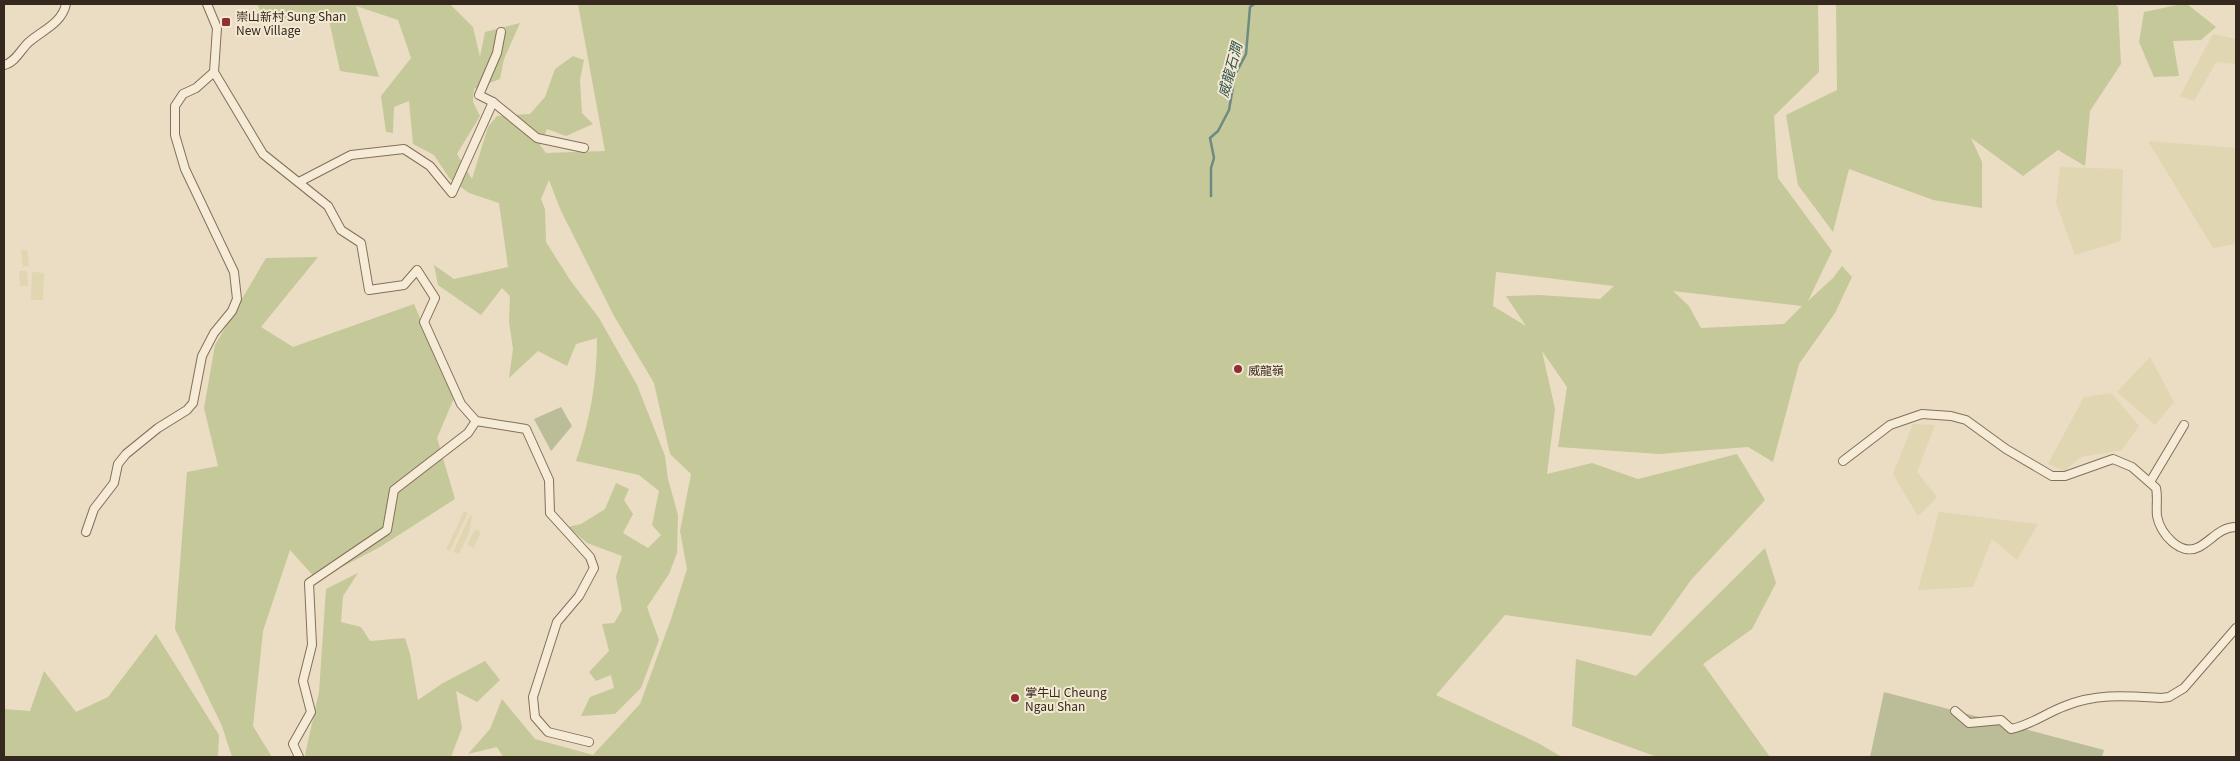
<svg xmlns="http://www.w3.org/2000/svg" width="2240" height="761" viewBox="0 0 2240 761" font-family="Georgia,'Noto Sans TC',serif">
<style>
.farmland{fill:#e0d6b1}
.green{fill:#c5c898;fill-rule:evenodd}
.cemetery{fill:#babd97}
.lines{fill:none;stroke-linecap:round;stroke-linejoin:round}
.stream{stroke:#6d8b82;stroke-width:2.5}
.street-casing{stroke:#846f5b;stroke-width:10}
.street{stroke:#f6ebd6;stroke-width:8}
.poi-dot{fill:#8f2f34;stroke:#f3e8d2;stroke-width:2}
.labels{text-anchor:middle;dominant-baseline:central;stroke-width:4;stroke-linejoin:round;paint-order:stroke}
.poi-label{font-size:12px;fill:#35281e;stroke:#f3e8d2;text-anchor:start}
.water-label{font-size:14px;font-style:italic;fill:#2e534f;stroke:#f3e8d2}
</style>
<rect width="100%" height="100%" fill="#ebddc3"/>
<g class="farmland">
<polygon points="2213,34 2236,39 2236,64 2216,62 2194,101 2180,96"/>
<polygon points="2148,141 2236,148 2236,244 2213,248"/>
<polygon points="2060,167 2123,169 2121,241 2075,255 2056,203"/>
<polygon points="21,250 27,250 29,266 23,267"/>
<polygon points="19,271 27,271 28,286 20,286"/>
<polygon points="32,272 44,273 43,300 31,300"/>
<polygon points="2150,357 2174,402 2155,425 2117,392"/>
<polygon points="2111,393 2139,426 2122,450 2081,457 2064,471 2048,464 2084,397"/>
<polygon points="1913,424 1935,425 1917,472 1937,497 1918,516 1893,474"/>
<polygon points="464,511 468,513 450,551 446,550"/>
<polygon points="1939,512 2038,524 2017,560 1992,539 1973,587 1918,590"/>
<polygon points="470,515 472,517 469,533 459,554 453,552"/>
<polygon points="475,529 481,532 474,548 467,545"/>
</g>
<g class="green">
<path d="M257 4H450L473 27 480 57 485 32 520 23 504 59 500 79 474 89 473 102 480 116 457 154 472 179 488 127 497 116 530 114 545 97 555 69 573 56 584 60 580 80 582 113 593 124 566 136 547 129 540 145 546 153 605 151 578 4H1818L1819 72 1774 116 1778 178 1832 251 1808 301 1833 278 1842 266 1852 277 1835 313 1799 364 1773 462 1748 447 1659 454 1558 447 1567 387 1542 351 1555 409 1547 474 1592 463 1638 479 1737 454 1765 500 1691 580 1651 636 1505 615 1436 695 1538 743 1562 757H503L497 747 468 754 490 729 502 699 535 739 593 755 640 704 671 619 687 569 680 531 691 474 670 454 654 383 614 316 561 211 549 180 541 199 545 209 546 242 570 280 599 318 637 385 665 456 668 479 678 515 677 553 669 574 647 607 659 640 641 688 615 714 581 716 590 697 614 688 611 675 596 681 589 672 609 651 602 624 614 623 622 610 616 577 622 556 587 543 568 527 581 524 605 509 616 483 629 489 624 500 633 514 623 533 648 548 661 535 652 525 659 491 639 475 576 461C590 420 597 381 597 338L576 344 567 366 538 351 509 378 513 349 509 322 510 296 502 288 481 315 438 285 434 265 454 279 508 267 499 203 469 193 450 179 434 155 413 144 409 101 394 107 393 133 386 132 381 96 411 58 398 20 356 6 379 77 340 71 329 20 265 19ZM1496 272 1614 286 1600 299 1539 295 1506 296 1526 326 1493 306ZM1673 291 1802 306 1784 324 1701 328 1689 306Z"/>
<polygon points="1836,4 2115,4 2118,7 2121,64 2090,111 2085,166 2058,150 2023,176 1971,138 1982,162 1982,208 1933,200 1849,169 1833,232 1798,185 1786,115 1837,90"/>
<polygon points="2182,4 2187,4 2216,27 2201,40 2173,41 2179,76 2154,77 2139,42 2144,12"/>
<polygon points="318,257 261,327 293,347 414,304 454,398 437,438 455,499 380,547 317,580 290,550 263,631 253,726 272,757 232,757 222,726 175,629 187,472 218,466 204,408 215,345 266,258"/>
<polygon points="1765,548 1776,583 1752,629 1703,664 1770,757 1657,757 1572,726 1576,659 1636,676"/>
<polygon points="358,573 343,596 341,622 361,627 370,641 405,638 410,654 418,700 443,683 485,661 500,680 477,702 456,691 462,728 451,757 306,757 305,755 319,692 326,589"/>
<polygon points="156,634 219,735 218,757 4,757 4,709 30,711 44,671 76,712 108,697"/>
</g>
<g class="cemetery">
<polygon points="561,407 572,426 551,451 534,419"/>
<polygon points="1884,692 2104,750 2102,757 1870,757"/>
</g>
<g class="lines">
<polyline class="stream" points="1211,196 1211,168 1214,158 1210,138 1218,131 1229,110 1235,75 1246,54 1250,7 1254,4"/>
<g class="street-casing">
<g id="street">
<path d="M4 65C15 63 21 49 29 42 43 30 62 23 66 4"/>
<polyline points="214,72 263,154 328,206 341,230 361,243 369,290 404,285 417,270 435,298 424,322 461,404 476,421 526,429 549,480 550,513 590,557 594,568 579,596 557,622 533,697 535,717 548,732 589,742"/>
<polyline points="493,102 479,95 497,53 501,32"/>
<polyline points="299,182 351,155 404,149 430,166 452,193 493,102 537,138 584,148"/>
<path d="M1843 461 1890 425 1922 414 1951 416 1966 420 2006 449 2052 476H2065L2113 459 2132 467 2156 488C2158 497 2156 507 2157 516 2160 533 2180 557 2199 547 2212 540 2220 527 2236 527"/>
<polyline points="2150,482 2184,425"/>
<polyline points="86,532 94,509 114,483 118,464 126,454 158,428 187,410 193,403 202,356 214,333 232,311 237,299 234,272 185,169 175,135 175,106 183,94 196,88 214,72 217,28 207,4"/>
<path d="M1955 711 1969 723 2001 720 2011 729C2031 725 2046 713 2065 706 2097 693 2127 696 2161 698L2169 697 2184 688 2236 628"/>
<polyline points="299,757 293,744 311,712 303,681 312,645 309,583 387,530 394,490 468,433 476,421"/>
</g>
</g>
<use href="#street" class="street"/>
</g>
<g class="poi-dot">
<rect x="221" y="17" width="10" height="10" rx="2.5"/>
<circle cx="1238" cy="369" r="5"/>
<circle cx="1015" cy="698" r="5"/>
</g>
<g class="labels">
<g class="poi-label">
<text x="236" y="15">崇山新村 Sung Shan<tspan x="236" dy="14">New Village</tspan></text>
<text x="1248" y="369">威龍嶺</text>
<text x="1025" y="691">掌牛山 Cheung<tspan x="1025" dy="14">Ngau Shan</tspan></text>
</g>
<g class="water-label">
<text transform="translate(1229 70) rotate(-75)">威龍石澗</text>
</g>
</g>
<rect width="2240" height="761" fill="none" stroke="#35281e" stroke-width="10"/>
</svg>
